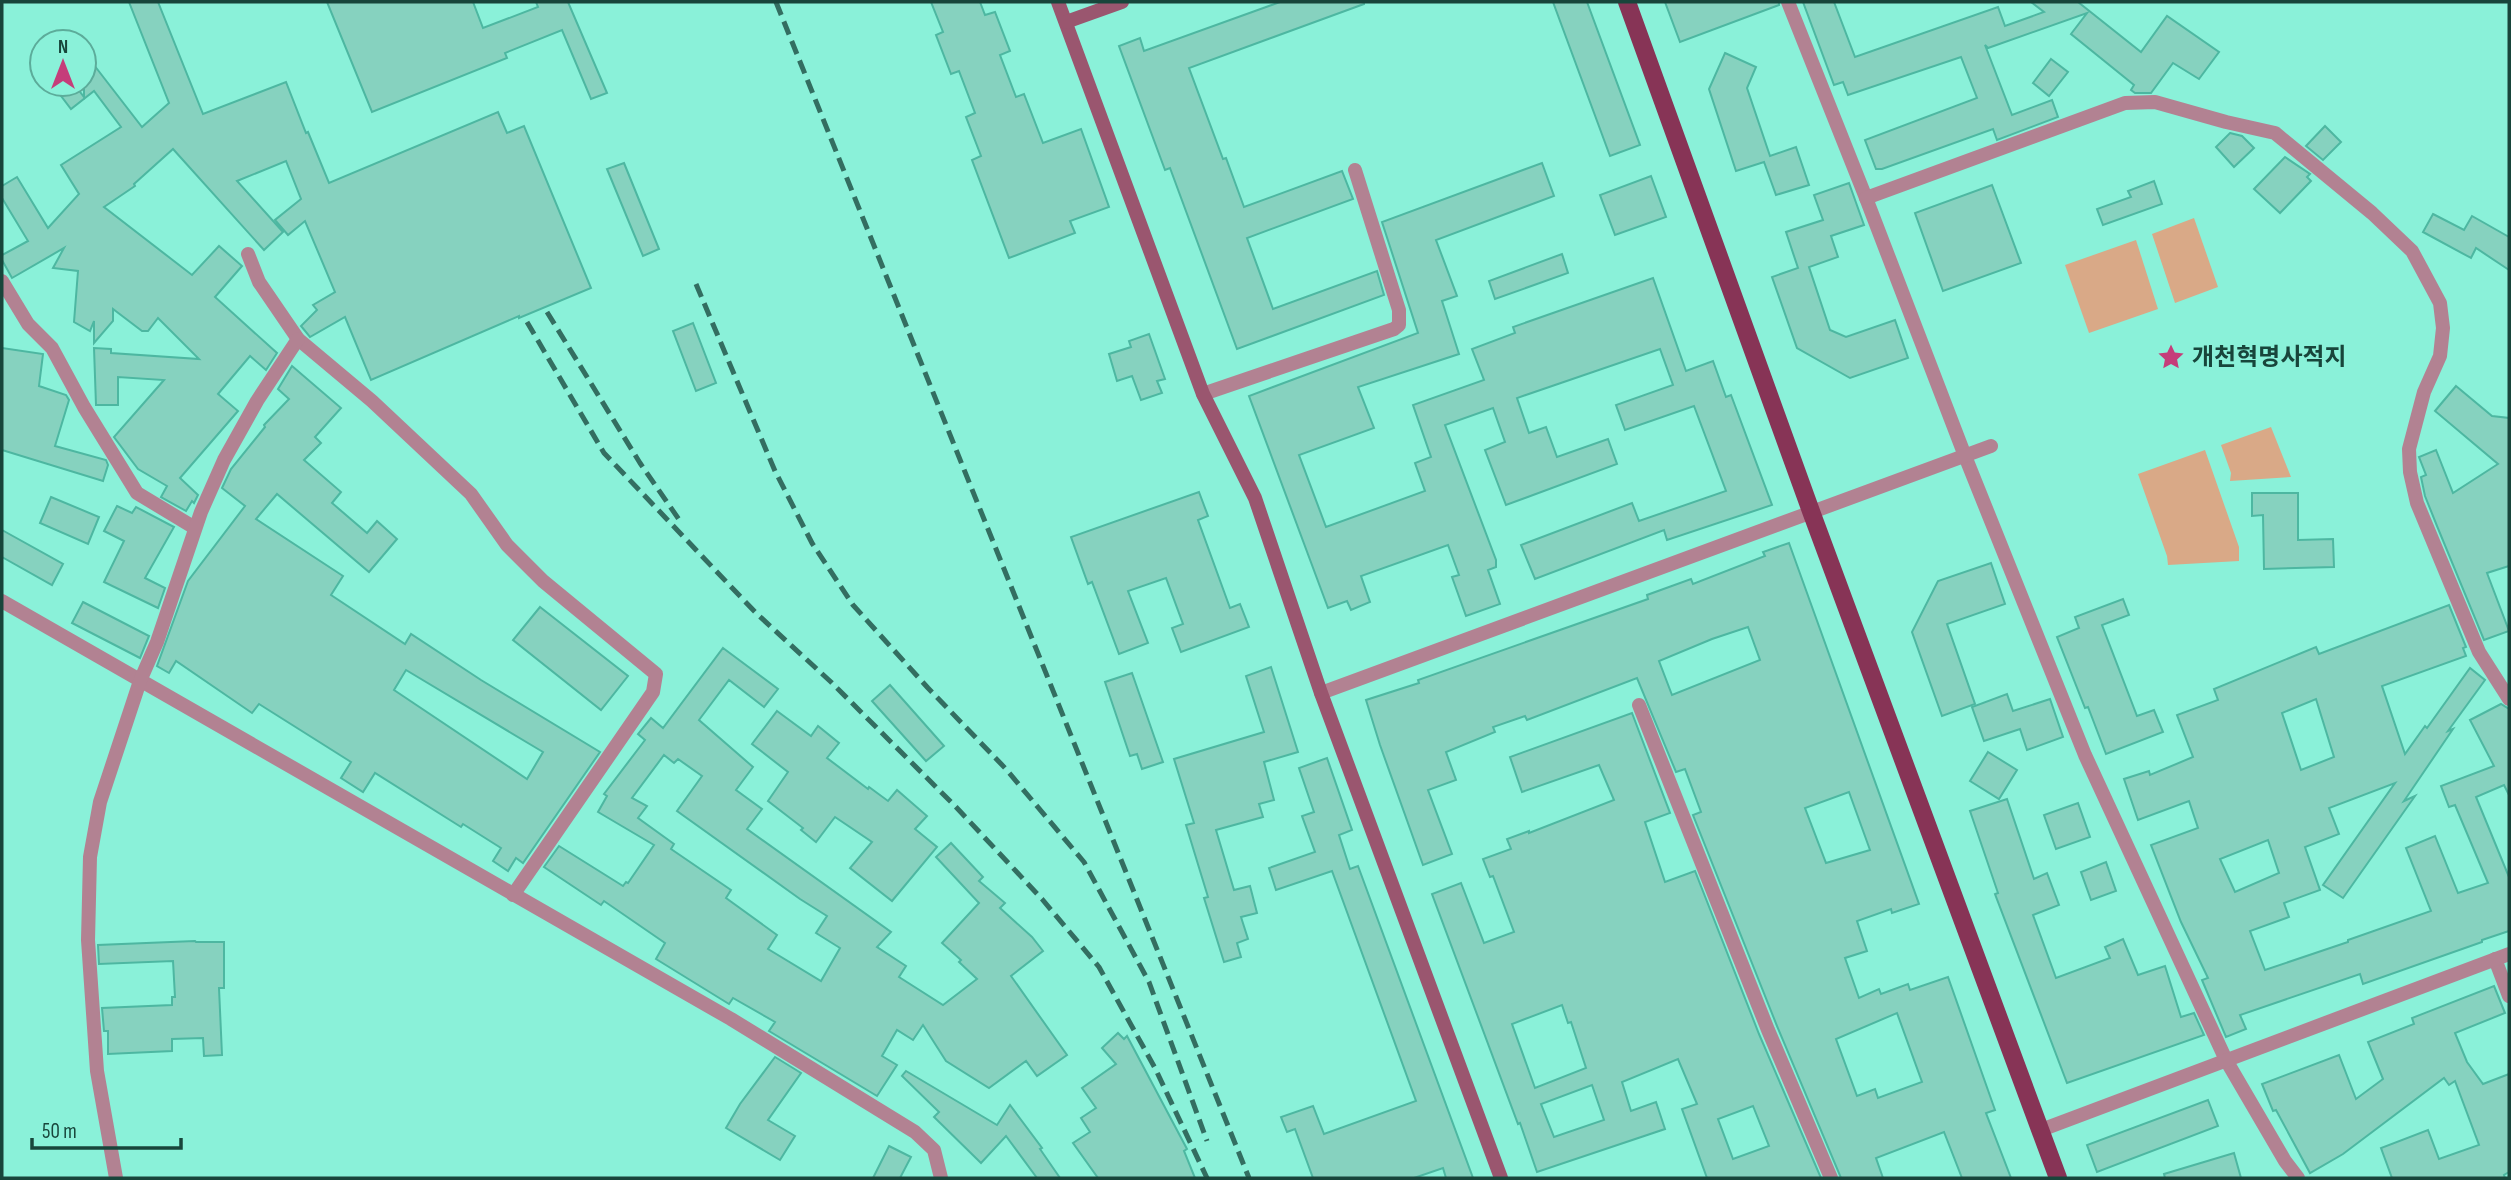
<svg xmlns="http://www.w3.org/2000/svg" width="2511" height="1180" viewBox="0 0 2511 1180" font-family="'Sofia Sans Condensed','Noto Sans KR',sans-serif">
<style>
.green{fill:#d9a987}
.building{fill:#86d2bf;stroke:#4db7a1;stroke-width:2;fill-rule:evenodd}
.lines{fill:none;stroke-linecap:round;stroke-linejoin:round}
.street{stroke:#b28292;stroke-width:14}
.secondary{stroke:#9a566f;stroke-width:14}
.primary{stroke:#873456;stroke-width:18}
.rail{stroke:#336e61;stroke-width:5;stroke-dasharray:14 7;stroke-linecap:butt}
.labels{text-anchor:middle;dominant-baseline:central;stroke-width:7;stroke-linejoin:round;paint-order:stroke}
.poi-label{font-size:24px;font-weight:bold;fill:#18453b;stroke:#8af1d9;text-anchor:start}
</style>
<rect width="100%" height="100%" fill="#8af1d9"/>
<g class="green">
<polygon points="2194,218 2218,287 2175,303 2152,234"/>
<polygon points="2136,240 2158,309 2089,333 2065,265"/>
<polygon points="2271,427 2291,477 2230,481 2231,473 2221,445"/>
<polygon points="2205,450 2239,547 2239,561 2168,565 2167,556 2138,474"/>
</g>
<g class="building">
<polygon points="129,2 158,2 203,114 286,82 306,133 308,132 329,183 498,112 507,133 524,126 591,288 519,318 519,316 371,380 345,317 310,337 301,326 317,310 313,305 335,292 305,221 288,235 275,220 301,199 286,161 237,181 283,232 264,250 173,149 134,184 135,186 104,207 192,275 219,246 242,266 215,297 277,353 266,370 250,356 218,394 238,411 180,478 198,495 194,503 192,501 186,511 161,497 167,486 138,469 114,437 164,380 118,377 118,405 96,405 94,348 111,349 111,353 199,359 158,318 148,331 142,331 113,309 113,321 94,343 94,321 90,331 74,322 78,271 53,268 64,248 12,278 2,260 2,255 28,241 2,198 2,186 17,177 48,228 79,194 61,165 121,127 94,91 71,109 58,92 69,84 74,84 84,97 84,72 94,65 142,127 169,103"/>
<polygon points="327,2 473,2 483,28 538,7 536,2 568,2 607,93 591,99 562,30 505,53 507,58 372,112"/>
<polygon points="931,2 980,2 985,15 995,12 1010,51 1000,55 1016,97 1024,94 1043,143 1081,129 1109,207 1070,221 1075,233 1009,258 972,160 981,156 966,117 975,113 959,71 951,74 936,35 943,32"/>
<polygon points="1280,2 1364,2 1364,4 1189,68 1223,159 1226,158 1244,207 1342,171 1353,199 1247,238 1273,309 1377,271 1384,295 1237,349 1170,168 1165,170 1119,46 1140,38 1144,51"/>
<polygon points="1553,2 1587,2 1640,145 1610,156"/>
<polygon points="1665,2 1779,2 1779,5 1680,42"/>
<polygon points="1803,2 1834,2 1855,57 1998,7 2005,26 2044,12 2031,2 2078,2 2141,52 2167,16 2219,52 2199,79 2173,63 2151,93 2135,93 2131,90 2134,85 2071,34 2087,13 1988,48 1985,45 2012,115 2052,100 2058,117 1997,140 1993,129 1882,169 1876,169 1865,140 1977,98 1961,57 1848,95 1843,82 1834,85"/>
<polygon points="1725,53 1756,67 1747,88 1770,156 1796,147 1809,185 1776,195 1764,162 1736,171 1709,89"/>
<polygon points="2051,59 2068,72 2049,96 2033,83"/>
<polygon points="2325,126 2341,142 2323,160 2306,146"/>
<polygon points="2230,133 2242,136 2254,148 2234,167 2216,147"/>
<polygon points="2285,157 2310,174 2307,177 2311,181 2280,213 2254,189"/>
<polygon points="624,163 659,249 643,256 607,169"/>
<polygon points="1542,163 1554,196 1436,240 1457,296 1442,301 1459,354 1358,387 1374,428 1299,455 1326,527 1425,491 1415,463 1431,457 1413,405 1484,380 1472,349 1515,333 1513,327 1653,278 1686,371 1713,361 1726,397 1731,395 1772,505 1667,540 1664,530 1535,579 1521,545 1632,503 1639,521 1726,491 1694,406 1625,430 1616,405 1673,385 1660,349 1517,398 1529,433 1546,427 1557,457 1608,439 1617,464 1506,505 1485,450 1505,442 1493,408 1445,425 1496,560 1496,567 1488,570 1500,604 1466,616 1452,577 1459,575 1448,545 1361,576 1370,602 1351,610 1347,601 1328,608 1249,396 1418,333 1382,222"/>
<polygon points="1651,176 1666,217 1615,235 1600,195"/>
<polygon points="2154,181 2162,204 2103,225 2097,209 2131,197 2128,191"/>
<polygon points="1849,183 1864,225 1831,236 1838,257 1809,267 1830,330 1846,337 1895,320 1908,358 1850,378 1797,348 1772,277 1798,268 1786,232 1823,220 1814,195"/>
<polygon points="1992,185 2021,263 1943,291 1915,213"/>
<polygon points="2433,214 2464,230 2472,216 2509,237 2509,270 2476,248 2471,258 2423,232"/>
<polygon points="1562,254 1568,273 1495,299 1489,281"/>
<polygon points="693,323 716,383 696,391 673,331"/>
<polygon points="1149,334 1165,379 1157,381 1162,393 1141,400 1132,376 1117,381 1109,354 1131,347 1129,341"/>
<polygon points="2,348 43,354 39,386 66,395 69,400 55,446 106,460 108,465 103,481 2,450"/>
<path d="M292 366 341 408 315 437 321 443 304 460 341 492 332 503 367 533 377 521 397 539 369 572 277 494 256 519 343 576 331 595 405 644 411 634 481 680 600 752 523 863 516 858 508 871 493 861 501 848 463 824 461 827 375 773 363 792 341 778 351 762 259 704 252 713 176 661 169 673 157 666 188 581 245 506 222 488 231 469 265 427 264 425 289 399 278 389ZM406 670 543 752 527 779 394 690Z"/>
<polygon points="2456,386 2492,416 2509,418 2509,566 2487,573 2509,631 2484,640 2437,526 2425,496 2421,477 2426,475 2419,457 2436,450 2453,493 2498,464 2435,411"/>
<polygon points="1199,492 1208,516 1198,520 1230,608 1240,604 1249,627 1181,652 1172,628 1183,624 1166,578 1128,591 1148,643 1119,654 1092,582 1088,584 1071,537"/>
<polygon points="2252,493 2298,493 2298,540 2333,539 2334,567 2264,569 2263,515 2252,516"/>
<polygon points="51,497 99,517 88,544 40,523"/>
<polygon points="117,506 132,513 136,507 174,527 145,578 165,588 158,608 104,582 124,541 104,531"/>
<polygon points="2,530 63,564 52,585 2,557"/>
<path d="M1789 543 1919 904 1892 913 1891 909 1857 921 1867 951 1845 958 1859 998 1879 989 1881 994 1908 984 1910 990 1948 977 1995 1110 1986 1113 2011 1178H1962L1944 1132 1876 1158 1883 1178H1841L1777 1026 1693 815 1701 812 1685 769 1676 772 1637 678 1527 720 1525 716 1493 727 1495 732 1446 752 1456 780 1428 790 1452 854 1423 865 1380 745 1366 700 1419 683 1418 680 1648 599 1647 595 1691 579 1693 584 1765 556 1763 552ZM1748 627 1760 660 1672 695 1659 661 1712 639ZM1849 792 1870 850 1826 863 1805 808ZM1897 1013 1922 1082 1878 1098 1875 1089 1857 1096 1836 1039Z"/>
<polygon points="1991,563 2005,604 1947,624 1975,704 1942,716 1912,632 1938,581"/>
<polygon points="2123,599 2129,615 2102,625 2137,716 2154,710 2163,732 2106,754 2088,707 2085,708 2057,637 2079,628 2075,617"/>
<polygon points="83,602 149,636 140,658 72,623"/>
<path d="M2449 605 2466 647 2463 648 2466 656 2382 686 2405 754 2425 726 2427 728 2470 668 2485 680 2448 731 2453 729 2404 801 2415 796 2343 898 2323 885 2395 783 2329 808 2339 834 2305 847 2320 890 2284 903 2289 917 2250 931 2265 970 2348 942V940L2431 911 2406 848 2435 836 2458 893 2488 883 2455 805 2449 807 2441 786 2494 766 2470 720 2501 704 2509 709V795L2504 785 2476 797 2509 877V931L2482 940V942L2363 984 2360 974 2240 1015 2246 1029 2226 1037 2202 980 2208 978 2181 922 2151 845 2198 828 2189 801 2138 820 2124 779 2149 771 2150 775 2193 757 2177 715 2218 700 2214 689 2316 647 2319 654ZM2316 699 2334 757 2301 770 2282 713ZM2268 840 2279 873 2235 892 2220 859Z"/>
<polygon points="540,607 628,676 601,710 513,640"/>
<path d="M723 648 778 689 764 707 729 680 699 720 753 767 736 790 762 809 747 829 891 932 877 947 906 966 899 977 943 1005 977 979 959 962 961 960 942 943 979 903 936 857 951 843 983 877 979 881 1005 903 1000 908 1032 937 1043 951 1011 976 1067 1055 1037 1076 1026 1061 989 1088 946 1061 923 1025 913 1040 897 1030 882 1056 897 1065 877 1096 769 1031 775 1022 733 998 729 1004 656 959 665 943 604 901 601 905 544 867 559 846 623 886 626 882 628 883 654 845 598 812 607 796 604 794 645 740 638 734 651 718 663 728ZM664 755 674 763 678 759 702 776 677 811 800 899 827 916 816 933 840 948 821 981 768 949 777 935 726 898 731 890 671 849 674 844 638 818 647 806 632 798Z"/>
<polygon points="1271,667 1298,752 1264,762 1274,800 1259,804 1263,817 1216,830 1234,890 1250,886 1257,913 1241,917 1248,939 1237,943 1241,957 1224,962 1204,898 1208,897 1186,825 1194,823 1174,759 1264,732 1246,676"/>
<polygon points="1132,673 1163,762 1142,769 1137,754 1130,756 1105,682"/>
<polygon points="890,685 944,746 926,761 872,701"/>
<polygon points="2007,694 2013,711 2050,699 2063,737 2027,750 2020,729 1984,741 1972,707"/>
<polygon points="777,711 811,736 818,726 839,743 827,758 868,789 869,787 888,801 897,790 927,816 915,829 937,847 892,901 850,868 872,842 835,817 816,842 801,830 803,828 768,801 788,772 752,744"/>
<path d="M1632 713 1670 813 1645 822 1665 882 1695 871 1759 1034 1821 1178H1707L1682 1109 1697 1104 1678 1059 1622 1082 1631 1111 1656 1102 1665 1129 1537 1172 1520 1123 1518 1124 1432 894 1461 883 1484 943 1514 932 1493 876 1490 877 1483 859 1511 849 1507 839 1529 831V833L1614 800 1599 765 1522 792 1510 757ZM1562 1005 1568 1023 1571 1022 1586 1068 1535 1088 1512 1024ZM1592 1085 1604 1120 1554 1137 1541 1104ZM1753 1106 1769 1146 1733 1159 1718 1119Z"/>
<polygon points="1988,752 2017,770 1999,799 1970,781"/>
<polygon points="1327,758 1352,830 1339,835 1350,869 1358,866 1473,1178 1446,1178 1443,1168 1414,1178 1313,1178 1295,1129 1287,1132 1281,1117 1313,1106 1324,1134 1416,1101 1332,871 1276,890 1269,868 1315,852 1302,816 1314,812 1299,768"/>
<polygon points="2007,799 2034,879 2047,873 2059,905 2033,915 2056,978 2110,958 2105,947 2123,939 2138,975 2165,966 2181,1017 2194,1013 2204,1035 2067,1083 1995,894 1998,893 1970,811"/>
<polygon points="2078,803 2090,837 2056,849 2044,815"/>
<polygon points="2106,862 2116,891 2091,900 2081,872"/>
<polygon points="195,941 196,942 224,942 224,988 219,988 222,1055 204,1056 203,1038 172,1039 172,1051 108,1054 108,1031 104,1031 102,1008 172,1005 172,997 175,997 173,961 99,964 98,945"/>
<polygon points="2494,986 2505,1013 2455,1033 2467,1062 2483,1084 2509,1074 2509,1172 2504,1175 2505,1178 2392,1178 2381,1148 2428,1130 2439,1159 2479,1145 2455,1081 2449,1085 2444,1078 2343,1154 2310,1173 2276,1110 2273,1111 2262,1084 2339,1055 2356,1099 2383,1079 2368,1042 2414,1024 2412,1018"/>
<polygon points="1118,1033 1124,1039 1127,1036 1187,1149 1184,1151 1195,1178 1098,1178 1073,1143 1090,1132 1081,1118 1096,1108 1082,1088 1116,1064 1102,1048"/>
<polygon points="775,1057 801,1073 768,1120 795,1136 780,1160 726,1128 740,1104"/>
<polygon points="906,1071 997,1125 1010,1105 1042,1148 1040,1149 1060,1178 1037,1178 1006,1136 981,1163 934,1117 939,1112 902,1076"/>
<polygon points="2208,1100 2218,1126 2097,1172 2087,1145"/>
<polygon points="889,1146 911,1157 900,1178 873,1178"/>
<polygon points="2234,1153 2241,1178 2165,1178 2164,1174"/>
</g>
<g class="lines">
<g class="street">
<polyline points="1788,2 1866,198 1965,456 2085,755 2226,1060 2285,1161 2298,1178"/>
<polyline points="1866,198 2125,103 2155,102 2226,122 2275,133 2372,213 2412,251 2440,303 2443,328 2440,356 2424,392 2409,449 2410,472 2417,503 2479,652 2509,699"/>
<polyline points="248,254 259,282 298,339 372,401 471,494 507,545 543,581 656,674 653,692 513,895"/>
<polyline points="2,281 28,324 52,348 84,407 137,493 195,528"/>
<polyline points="1203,394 1394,329 1399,325 1399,310 1355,170"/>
<polyline points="2,601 731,1019 915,1132 934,1150 941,1178"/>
<polyline points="1321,693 1991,446"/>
<polyline points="1639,705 1768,1030 1831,1178"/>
<polyline points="2495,959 2509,996"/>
<polyline points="2041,1130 2509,954"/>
<polyline points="116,1178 97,1071 88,940 90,857 100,802 140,681 157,642 201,512 224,460 257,401 298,339"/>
</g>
<g class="secondary">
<polyline points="1058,2 1203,394 1255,498 1321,693 1501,1178"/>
<polyline points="1066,22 1122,2"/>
</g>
<polyline class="primary" points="1627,2 1812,514 2058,1178"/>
<g class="rail">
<polyline points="776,2 1249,1178"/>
<polyline points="696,284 775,471 812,543 853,605 928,688 1005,768 1084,862 1149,982 1207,1141"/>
<polyline points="547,312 640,463 680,521"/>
<polyline points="527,322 604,453 756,613 831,682 956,807 1042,899 1099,967 1155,1068 1207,1178"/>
</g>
</g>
<defs>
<g id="sight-bare" transform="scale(2.1)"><path d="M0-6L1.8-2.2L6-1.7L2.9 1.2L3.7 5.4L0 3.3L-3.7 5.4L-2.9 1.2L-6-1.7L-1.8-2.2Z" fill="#c53d7a" stroke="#8af1d9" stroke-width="2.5" paint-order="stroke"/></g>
</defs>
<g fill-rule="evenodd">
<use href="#sight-bare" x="2171" y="357"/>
</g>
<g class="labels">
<g class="poi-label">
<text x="2192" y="357">개천혁명사적지</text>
</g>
</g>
<rect width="2511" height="1180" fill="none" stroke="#18453b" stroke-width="7"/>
<g transform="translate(63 63)"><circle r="33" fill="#8af1d9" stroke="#5cac9a" stroke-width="2"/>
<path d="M0-5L12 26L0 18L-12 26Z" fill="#c53d7a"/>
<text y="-10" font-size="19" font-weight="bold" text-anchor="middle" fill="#18453b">N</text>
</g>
<path d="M32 1138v10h149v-10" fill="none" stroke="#18453b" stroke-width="3.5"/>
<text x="42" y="1138" font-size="21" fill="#18453b" stroke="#8af1d9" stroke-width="5" paint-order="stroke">50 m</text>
</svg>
